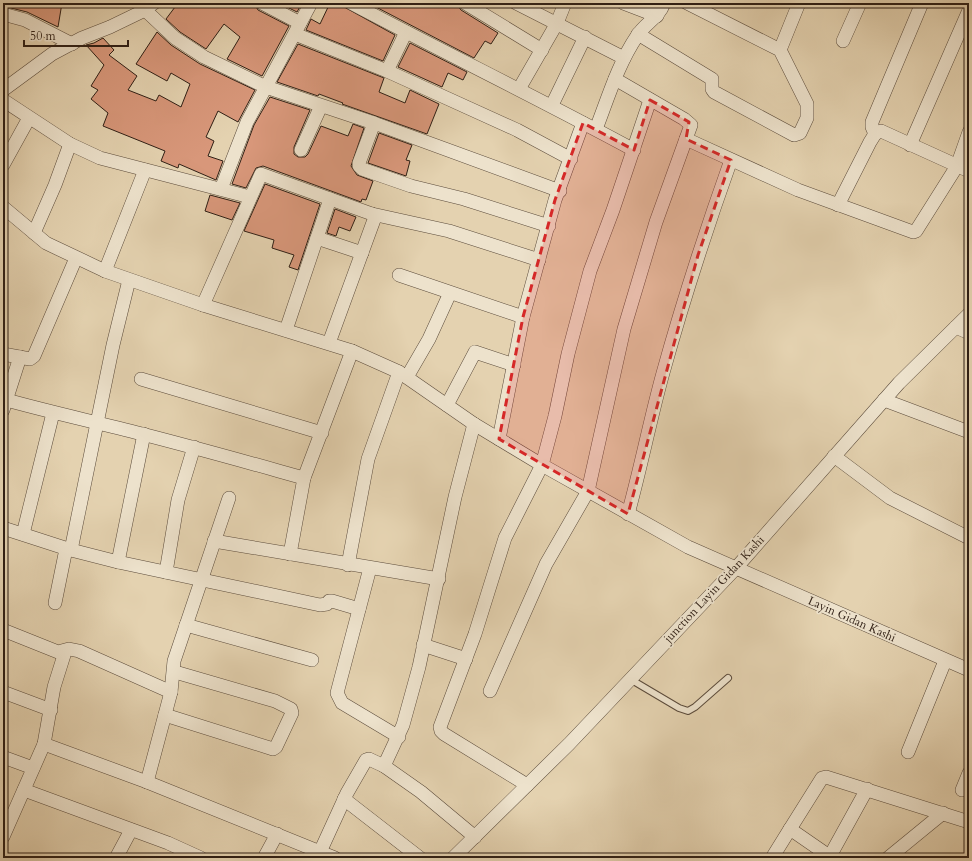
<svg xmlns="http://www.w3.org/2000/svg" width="972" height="861" viewBox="0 0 972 861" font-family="Cardo,serif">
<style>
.building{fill:#d8977a;stroke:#2f1f15}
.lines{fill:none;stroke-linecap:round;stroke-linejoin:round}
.lane-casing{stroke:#5c4c3c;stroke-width:8}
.street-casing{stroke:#5c4c3c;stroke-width:14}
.lane{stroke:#ede2cc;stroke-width:6}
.street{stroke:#ede2cc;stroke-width:13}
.marked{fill:#d62828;fill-opacity:0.2;stroke:#d62828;stroke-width:3;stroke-dasharray:8 5;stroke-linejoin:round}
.labels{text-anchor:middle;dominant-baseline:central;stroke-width:3.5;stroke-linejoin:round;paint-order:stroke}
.street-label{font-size:12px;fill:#2f1f15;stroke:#ede2cc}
</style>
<rect width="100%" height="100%" fill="#e4d2b0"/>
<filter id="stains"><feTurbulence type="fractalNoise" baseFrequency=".005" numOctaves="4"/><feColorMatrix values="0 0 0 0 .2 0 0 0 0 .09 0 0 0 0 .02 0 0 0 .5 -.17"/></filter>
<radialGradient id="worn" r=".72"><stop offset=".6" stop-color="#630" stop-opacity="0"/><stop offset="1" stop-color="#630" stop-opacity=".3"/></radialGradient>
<g class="building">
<polygon points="3,3 62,3 58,27 27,12 3,6"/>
<polygon points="178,3 254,3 258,10 289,26 262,76 227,59 240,37 224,24 206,49 180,32 166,19"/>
<polygon points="279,3 302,3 297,12"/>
<polygon points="330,3 337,3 395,35 383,61 306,30 311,19 320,24"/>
<polygon points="376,3 456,3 461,10 498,33 491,44 485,41 474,58 374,6"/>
<polygon points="157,32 171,45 200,64 255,90 238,122 218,111 206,137 214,141 208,156 223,161 216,180 179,164 178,168 161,161 165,151 103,126 108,113 91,99 98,90 91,86 104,65 86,45 94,43 103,38 114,50 109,55 137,76 128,90 156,101 159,95 181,107 190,84 171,73 167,81 136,64"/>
<polygon points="410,43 467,72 463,80 448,73 442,87 398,67"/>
<polygon points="298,44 384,78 379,92 405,103 410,90 439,104 427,134 342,104 343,103 319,94 318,96 277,82"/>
<polygon points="270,97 310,110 294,147 294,154 298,157 305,157 308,154 321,126 348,136 353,124 364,128 351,166 357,175 373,181 366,200 362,199 361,202 263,166 256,168 246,188 232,184 254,125"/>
<polygon points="379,133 412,145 406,160 410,161 406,176 368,163"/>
<polygon points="265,184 320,204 298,270 289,267 294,255 272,248 274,240 244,231"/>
<polygon points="210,195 240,203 232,220 205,211"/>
<polygon points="335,209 356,217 350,231 339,227 336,236 327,233"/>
</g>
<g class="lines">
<g class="lane-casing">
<polyline id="lane" points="630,679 679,708 688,711 695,707 728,678"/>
</g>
<g class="street-casing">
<g id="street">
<polyline points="262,3 300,23"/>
<path d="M351 3C445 53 540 99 634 150"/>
<polyline points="465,3 542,50"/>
<polyline points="516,3 624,58"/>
<polyline points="623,3 657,16"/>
<polyline points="144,9 175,38 204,57 266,87 374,123 560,191"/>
<polyline points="3,14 25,20 72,44"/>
<polyline points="295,34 387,71 517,130 571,159"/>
<polyline points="638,34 712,79 712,89 714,92 794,135 800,133 807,118 807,104 780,50 687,3"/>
<polyline points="843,41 860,3"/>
<polyline points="780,50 799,3"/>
<polyline points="387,71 406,32"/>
<polyline points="519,89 557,23 565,3"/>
<polyline points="3,90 52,54 82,38 110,27 141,12 154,3"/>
<polyline points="3,100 70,144 100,158 250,197"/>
<polyline points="552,105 585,37"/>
<polyline points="374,123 359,163 359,166 362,169 411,186 464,199 549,226"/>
<path d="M596 129C608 98 618 64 637 36 645 23 659 18 664 3"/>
<polyline points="875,134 872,127 872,122 922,3"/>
<polyline points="686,139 798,190 913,232 916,231 957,166 969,132"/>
<polyline points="910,145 969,10"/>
<polyline points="301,150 321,106"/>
<polyline points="3,165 29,118"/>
<polyline points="221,189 247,122 311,3"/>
<polyline points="838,205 870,142 875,134 881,131 969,171"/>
<polyline points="3,207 46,243 105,271 203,305 352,351 399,372 474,424 542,465 688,547 969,670"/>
<polyline points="372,214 449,231 539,260"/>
<polyline points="34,233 55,185 70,144"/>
<polyline points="317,238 362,253"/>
<polyline points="105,271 145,170"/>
<polyline points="399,275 523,317"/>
<polyline points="203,305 261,174 372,214 375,217 329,343"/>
<polyline points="956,327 969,333"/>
<polyline points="286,330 330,199"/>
<polyline points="3,354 30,359 34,356 76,258"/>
<polyline points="407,377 429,339 450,293"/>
<polyline points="141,379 322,433"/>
<path d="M3 399C49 412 96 422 142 434 197 448 250 463 304 478"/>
<polyline points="884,400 969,432"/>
<polyline points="447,405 475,352 514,365"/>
<polyline points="3,410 20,357"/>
<polyline points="499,439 523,317 555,200 583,123"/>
<polyline points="834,456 890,498 969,538"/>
<path d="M628 514C641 467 650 420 663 373 683 301 706 230 731 160"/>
<polyline points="3,528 71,550 118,562 320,605 327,604 329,601 332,601 359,609"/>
<polyline points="23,534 53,413"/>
<polyline points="214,541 439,579"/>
<polyline points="71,550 113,345 129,280"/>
<polyline points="290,554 304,478 352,351"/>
<polyline points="118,562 144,434"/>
<polyline points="348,565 368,459 399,372"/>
<polyline points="370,568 337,693 342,703 399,737"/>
<polyline points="166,572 178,500 194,447"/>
<polyline points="55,603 66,549"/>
<polyline points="186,625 312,660"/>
<polyline points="3,630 58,652 69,649 79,651 171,692"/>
<polyline points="423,645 466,659"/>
<polyline points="490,691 546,564 588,491 624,329 656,222 691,125 684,119 615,79"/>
<polyline points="3,692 51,710"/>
<polyline points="165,715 273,749 276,747 292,713 291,709 275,701 175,672"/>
<polyline points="44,744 147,782 335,858"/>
<polyline points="908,752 945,661"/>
<polyline points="3,757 33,768"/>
<polyline points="384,766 403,725 419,667 455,497 474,424"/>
<polyline points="147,782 171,692 174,661 229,498"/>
<polyline points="527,785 444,734 441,731 440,727 475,634 505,538 542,465 555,416 568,354 590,271 613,210 650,100"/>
<polyline points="24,790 168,843 201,858"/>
<polyline points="962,790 969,773"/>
<polyline points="344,799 420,858"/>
<polyline points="790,829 822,778 826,777 969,822"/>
<polyline points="3,837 44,744 54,687 65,652"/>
<polyline points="320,852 347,793 366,760 369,759 384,766 421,792 475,837"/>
<polyline points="830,856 867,789"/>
<polyline points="116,858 131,830"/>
<polyline points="264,858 277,834"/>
<polyline points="453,858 569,744 736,568 899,383 969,314"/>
<polyline points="772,858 790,829 832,858"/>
<polyline points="888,858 943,813"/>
</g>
</g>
<use href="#lane" class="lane"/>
<use href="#street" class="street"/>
</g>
<path class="marked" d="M650 100 689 122 686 139 731 160 698 255 628 514 499 439 523 317 555 200 583 123 634 150Z"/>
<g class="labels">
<g class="street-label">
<text transform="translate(714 589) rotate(-47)">junction Layin Gidan Kashi</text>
<text transform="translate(852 619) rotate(24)">Layin Gidan Kashi</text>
</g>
</g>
<rect width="972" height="861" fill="none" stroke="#e4d2b0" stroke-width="16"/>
<rect x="4" y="4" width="964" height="853" fill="none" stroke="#2f1f15" stroke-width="2"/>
<rect x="8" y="8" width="956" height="845" fill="none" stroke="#2f1f15"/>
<path d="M24 40v6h104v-6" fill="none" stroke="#2f1f15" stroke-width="2"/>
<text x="30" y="40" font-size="12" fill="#2f1f15" stroke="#ede2cc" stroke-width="3" paint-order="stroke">50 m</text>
<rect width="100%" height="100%" filter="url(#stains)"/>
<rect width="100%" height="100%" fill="url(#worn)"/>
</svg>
